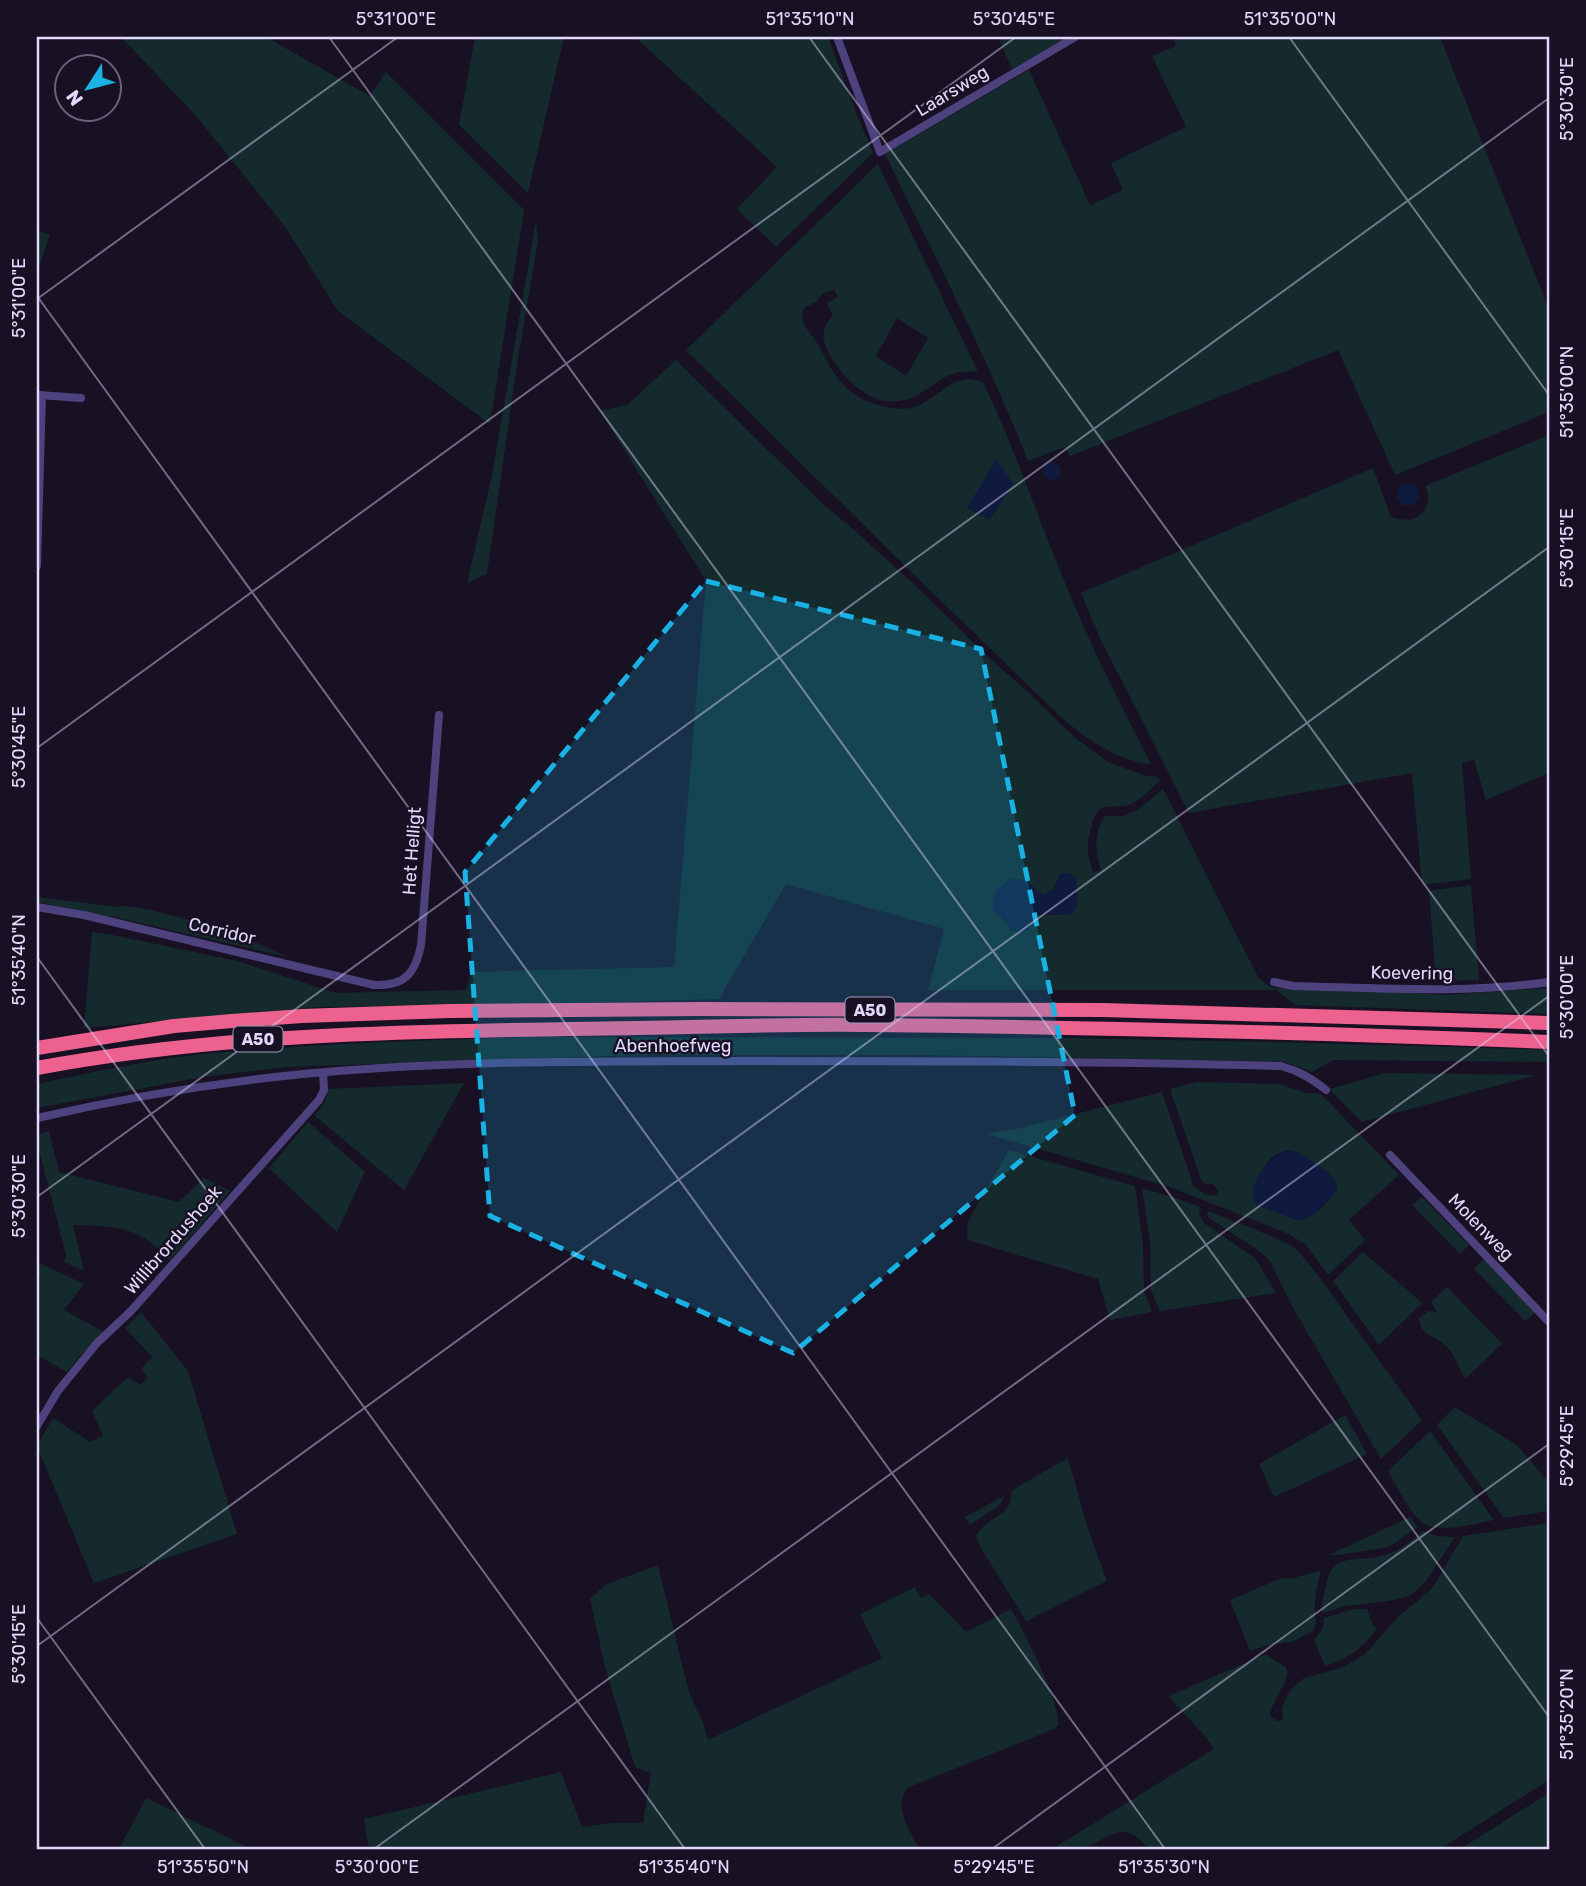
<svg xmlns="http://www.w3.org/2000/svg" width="1586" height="1886" viewBox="0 0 1586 1886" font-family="Rubik,sans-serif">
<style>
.green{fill:#152a2d;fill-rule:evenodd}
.water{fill:#101a3e}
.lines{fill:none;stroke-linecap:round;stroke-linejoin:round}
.street{stroke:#4d427d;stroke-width:8}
.highway{stroke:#ed618f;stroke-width:14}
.marked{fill:#1ab2e4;fill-opacity:0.2;stroke:#1ab2e4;stroke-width:5;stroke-dasharray:14 9;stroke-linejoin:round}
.ticks{fill:none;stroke:#e1d8fb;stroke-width:2;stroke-opacity:0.45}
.labels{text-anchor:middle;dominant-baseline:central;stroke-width:5;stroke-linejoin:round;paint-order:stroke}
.shield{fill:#171123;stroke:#a49cba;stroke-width:2}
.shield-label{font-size:16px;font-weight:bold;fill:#e1d8fb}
.street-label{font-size:18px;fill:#e1d8fb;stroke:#171123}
.neatline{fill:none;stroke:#e1d8fb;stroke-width:2.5}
.ticks-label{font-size:18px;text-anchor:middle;fill:#e1d8fb}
</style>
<rect width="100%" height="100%" fill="#171123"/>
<g class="green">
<polygon points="121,37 266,37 370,96 386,72 524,210 490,424 338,311 286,228 197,117"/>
<polygon points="475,37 564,37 528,193 459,125"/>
<polygon points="635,37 828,37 855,110 873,153 776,247 737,209 777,167"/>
<polygon points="998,37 1068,37 1012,69"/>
<path d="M1173 37H1440L1549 309V412L1395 475 1338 350 1070 456 1065 447 1028 461C987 356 934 256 885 154L1029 70 1090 205 1123 190 1111 163 1186 127 1152 56 1176 46Z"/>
<path d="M878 164 978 372C947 369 943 380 919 394 881 416 848 386 830 355 821 340 821 328 833 315L827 303 838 297 834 289 822 294 816 302 805 307C796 324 814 334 821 349 835 379 850 400 886 407 896 409 907 410 917 406 940 397 958 367 984 384 1019 458 1044 536 1077 611 1099 664 1126 714 1151 765 1117 760 1088 740 1063 719L902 563 686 350ZM897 318 928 338 906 376 876 356Z"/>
<polygon points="536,221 538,240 517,364 487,574 467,583 492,475"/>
<polygon points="37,230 50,235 37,272"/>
<path d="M676 360 825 506 852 528 919 589 988 657 1028 692 1073 736 1108 762 1143 775 1157 777 1160 781C1151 788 1143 798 1133 803 1123 809 1108 804 1100 809 1096 812 1093 819 1092 824 1086 844 1087 853 1093 873L1101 870C1095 851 1093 834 1105 816H1123L1138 810 1163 789 1258 977C1272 990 1275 990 1293 986L1446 995 1549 988V1014L1296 1005 1276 990H928L944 929 786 884 724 990 720 999 473 1006 321 1007 84 1028 92 932 113 935 237 961 336 993 466 990 471 972 674 967 706 581 600 411 627 405ZM1060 874 1058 915C1039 915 1035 914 1024 932L1011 930 1001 917 1008 880C1023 876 1031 886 1043 895L1053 890Z"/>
<path d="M1549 435V773L1486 800 1474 760 1462 763 1471 879 1422 885 1412 773 1189 813 1100 638 1081 593 1373 468 1391 517C1398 519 1406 521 1413 519 1427 514 1432 498 1425 486Z"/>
<polygon points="1471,885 1479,980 1436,981 1429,891"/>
<polygon points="37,897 118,907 125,906 152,910 236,933 287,957 123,919 37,902"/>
<path d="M521 1037 1062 1038 1270 1042 1549 1050V1062L1333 1060 1312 1072 1285 1062 1261 1061 915 1055H647L285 1067 203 1077 37 1108V1084C89 1073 142 1061 195 1055 303 1044 412 1041 521 1037Z"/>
<polygon points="1385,1073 1536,1075 1362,1122 1331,1091 1326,1090"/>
<path d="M1197 1082 1279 1084 1307 1093 1321 1094 1399 1175 1349 1220 1365 1240 1328 1275 1306 1245 1289 1234 1170 1187 987 1134 1021 1128 1162 1092 1194 1187 1205 1194 1213 1196 1219 1192 1213 1184C1208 1185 1204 1184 1201 1180L1170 1089ZM1289 1150 1296 1152 1330 1174 1334 1194C1324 1205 1314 1219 1297 1220L1256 1205C1260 1180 1260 1156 1289 1150Z"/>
<polygon points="464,1083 404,1190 314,1115 324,1104 328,1089"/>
<polygon points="308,1122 365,1172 337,1232 269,1168"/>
<path d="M49 1131 59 1172 179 1202 204 1178 230 1191 170 1260C159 1250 148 1238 134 1233 116 1225 92 1226 73 1225L84 1271 62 1261 66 1260V1255L37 1142V1135Z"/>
<polygon points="1009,1150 1135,1186 1143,1244 1144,1291 1152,1312 1110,1320 1098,1279 968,1240 967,1235 968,1221"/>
<polygon points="1142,1188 1178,1199 1200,1207 1199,1214 1204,1223 1255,1258 1276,1293 1160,1311 1151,1290 1150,1242"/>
<polygon points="1422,1197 1469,1245 1460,1254 1412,1205"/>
<polygon points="1208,1211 1271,1236 1290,1245 1298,1251 1317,1274 1422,1420 1381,1459 1292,1306 1270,1261 1258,1250 1210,1219 1207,1216"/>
<polygon points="1363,1252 1422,1303 1379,1345 1333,1281"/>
<polygon points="1484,1259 1536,1312 1525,1321 1474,1269"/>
<polygon points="37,1262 84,1284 64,1310 104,1332 80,1356 67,1372 37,1355 37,1286 41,1278 37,1276"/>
<path d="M1447 1287 1502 1344 1465 1379C1459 1368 1455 1354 1445 1345 1433 1333 1422 1338 1419 1318L1428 1311 1437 1312 1431 1302Z"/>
<polygon points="141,1312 188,1371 237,1534 94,1583 37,1446 53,1418 90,1442 103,1436 92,1411 128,1377 141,1385 148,1377 141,1369 152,1357 125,1328"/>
<polygon points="1455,1407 1517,1445 1549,1483 1549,1511 1504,1518 1437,1425"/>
<polygon points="1345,1415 1367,1454 1274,1497 1259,1464"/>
<path d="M1430 1431 1494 1520C1474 1523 1447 1533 1427 1525 1413 1520 1396 1484 1388 1471Z"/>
<path d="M1068 1458 1087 1526 1107 1581 1026 1621 981 1548 976 1536C986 1516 1014 1517 1011 1491Z"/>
<polygon points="1004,1496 1001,1504 970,1525 965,1517"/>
<polygon points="1410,1517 1418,1527 1389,1547 1339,1555 1329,1555"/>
<path d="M1549 1523V1780L1440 1849H1148C1126 1818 1110 1837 1085 1848 1076 1852 1061 1849 1052 1849L1214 1749C1201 1728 1183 1715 1169 1696L1266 1654C1272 1660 1282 1664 1285 1667 1294 1675 1271 1702 1270 1715L1276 1721 1283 1720 1282 1708 1289 1692 1304 1678 1342 1668 1365 1654 1399 1616 1427 1593 1435 1584 1463 1536Z"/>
<path d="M1423 1531 1437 1536 1455 1537 1426 1581 1410 1596 1388 1601 1345 1606 1322 1613C1321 1603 1324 1595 1326 1586 1332 1551 1355 1563 1381 1556 1398 1552 1410 1542 1423 1531Z"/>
<path d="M655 1566H658L689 1692 704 1725 708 1740 882 1658 860 1614 915 1587 921 1598 929 1594 966 1632 1011 1609C1023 1629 1061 1704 1058 1725L1054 1729 909 1787C891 1806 910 1831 920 1849H369L364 1819 561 1772 582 1827 611 1823H643L651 1773 635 1767 605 1667 590 1599 605 1585Z"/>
<polygon points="1321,1570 1315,1597 1315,1616 1316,1622 1313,1631 1292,1642 1271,1644 1250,1651 1230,1600 1282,1578 1291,1579"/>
<path d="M1355 1609H1367L1372 1623 1377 1629C1360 1650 1351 1657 1325 1666L1314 1640 1323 1629 1324 1618Z"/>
<polygon points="1549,1793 1549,1849 1460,1849"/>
<polygon points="146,1798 241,1844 251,1849 119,1849"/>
</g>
<g class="water">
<polygon points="996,459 1013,484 990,520 967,508"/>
<circle cx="1052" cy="471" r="9"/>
<circle cx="1408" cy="495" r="11"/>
<path d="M1064 873H1069L1076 879C1084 937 1056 902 1030 922L1029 929C1012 937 1012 927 1002 918 999 915 995 913 992 909L995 893 1008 880 1024 879 1043 895 1053 890 1060 874Z"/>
<path d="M1289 1150C1301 1153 1335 1172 1337 1185 1338 1193 1330 1198 1325 1203 1317 1212 1310 1219 1298 1220L1256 1205C1244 1185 1270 1154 1289 1150Z"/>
</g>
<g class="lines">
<g class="street">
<polyline points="837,37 880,152 1075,37"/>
<polyline points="39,395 81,398"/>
<polyline points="37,566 42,395"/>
<path d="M37 907 84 915 374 985C405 986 415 974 421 945L439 715"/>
<path d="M1274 982 1293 986C1379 988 1464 994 1549 982"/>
<path d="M37 1118C124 1098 213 1083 303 1074 446 1060 591 1062 735 1061 917 1061 1099 1061 1281 1066 1299 1071 1311 1078 1326 1090"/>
<polyline points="1390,1155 1549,1322"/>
<polyline points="37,1426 58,1391 97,1343 131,1311 319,1100 324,1090 323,1073"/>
</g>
<g class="highway">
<polyline points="37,1048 174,1026 232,1021 302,1016 450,1011 702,1009 1103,1010 1549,1023"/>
<path d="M37 1068C235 1031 435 1031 636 1028 712 1027 788 1024 864 1025 1093 1027 1321 1033 1549 1042"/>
</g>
</g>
<path class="marked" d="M706 581 981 649 1075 1115 793 1353 490 1216 465 872Z"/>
<path class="ticks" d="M329 37 1549 1717M809 37 1549 1056M1289 37 1549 395M37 296 1165 1849M37 299 398 37M37 748 1016 37M37 957 685 1849M37 1197 1549 98M37 1618 205 1849M37 1646 1549 547M374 1849 1549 996M992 1849 1549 1444"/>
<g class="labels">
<g class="shield">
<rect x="845.5" y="997.5" width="49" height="25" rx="5"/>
<rect x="233.5" y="1026.5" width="49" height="25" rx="5"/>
</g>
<g class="shield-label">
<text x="870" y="1010">A50</text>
<text x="258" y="1039">A50</text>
</g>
<g class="street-label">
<text transform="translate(952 91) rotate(-31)">Laarsweg</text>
<text transform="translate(412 851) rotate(-86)">Het Helligt</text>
<text transform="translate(222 931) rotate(13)">Corridor</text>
<text transform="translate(1412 973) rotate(1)">Koevering</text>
<text x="673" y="1046">Abenhoefweg</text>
<text transform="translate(1481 1227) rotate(46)">Molenweg</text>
<text transform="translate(173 1240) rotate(-49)">Willibrordushoek</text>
</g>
</g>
<rect width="1586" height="1886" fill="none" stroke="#171123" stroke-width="77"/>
<g transform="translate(88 88) rotate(234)"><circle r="33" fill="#171123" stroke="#686179" stroke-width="2"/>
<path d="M0-5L12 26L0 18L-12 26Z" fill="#1ab2e4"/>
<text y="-10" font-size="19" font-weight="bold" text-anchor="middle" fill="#e1d8fb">N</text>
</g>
<rect x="38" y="38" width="1510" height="1810" class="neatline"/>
<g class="ticks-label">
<text x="396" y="25">5°31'00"E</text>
<text x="810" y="25">51°35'10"N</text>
<text x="1014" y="25">5°30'45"E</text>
<text x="1290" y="25">51°35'00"N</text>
<text transform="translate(1567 99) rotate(-90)" y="6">5°30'30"E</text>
<text transform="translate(19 298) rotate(-90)" y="6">5°31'00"E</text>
<text transform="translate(1567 392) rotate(-90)" y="6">51°35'00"N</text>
<text transform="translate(1567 548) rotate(-90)" y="6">5°30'15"E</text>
<text transform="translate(19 747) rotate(-90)" y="6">5°30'45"E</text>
<text transform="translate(19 960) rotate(-90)" y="6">51°35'40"N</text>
<text transform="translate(1567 997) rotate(-90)" y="6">5°30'00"E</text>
<text transform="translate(19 1196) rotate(-90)" y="6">5°30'30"E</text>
<text transform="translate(1567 1446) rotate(-90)" y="6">5°29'45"E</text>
<text transform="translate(19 1644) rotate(-90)" y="6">5°30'15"E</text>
<text transform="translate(1567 1714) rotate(-90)" y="6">51°35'20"N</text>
<text x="203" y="1873">51°35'50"N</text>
<text x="377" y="1873">5°30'00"E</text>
<text x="684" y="1873">51°35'40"N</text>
<text x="994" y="1873">5°29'45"E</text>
<text x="1164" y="1873">51°35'30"N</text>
</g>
</svg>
